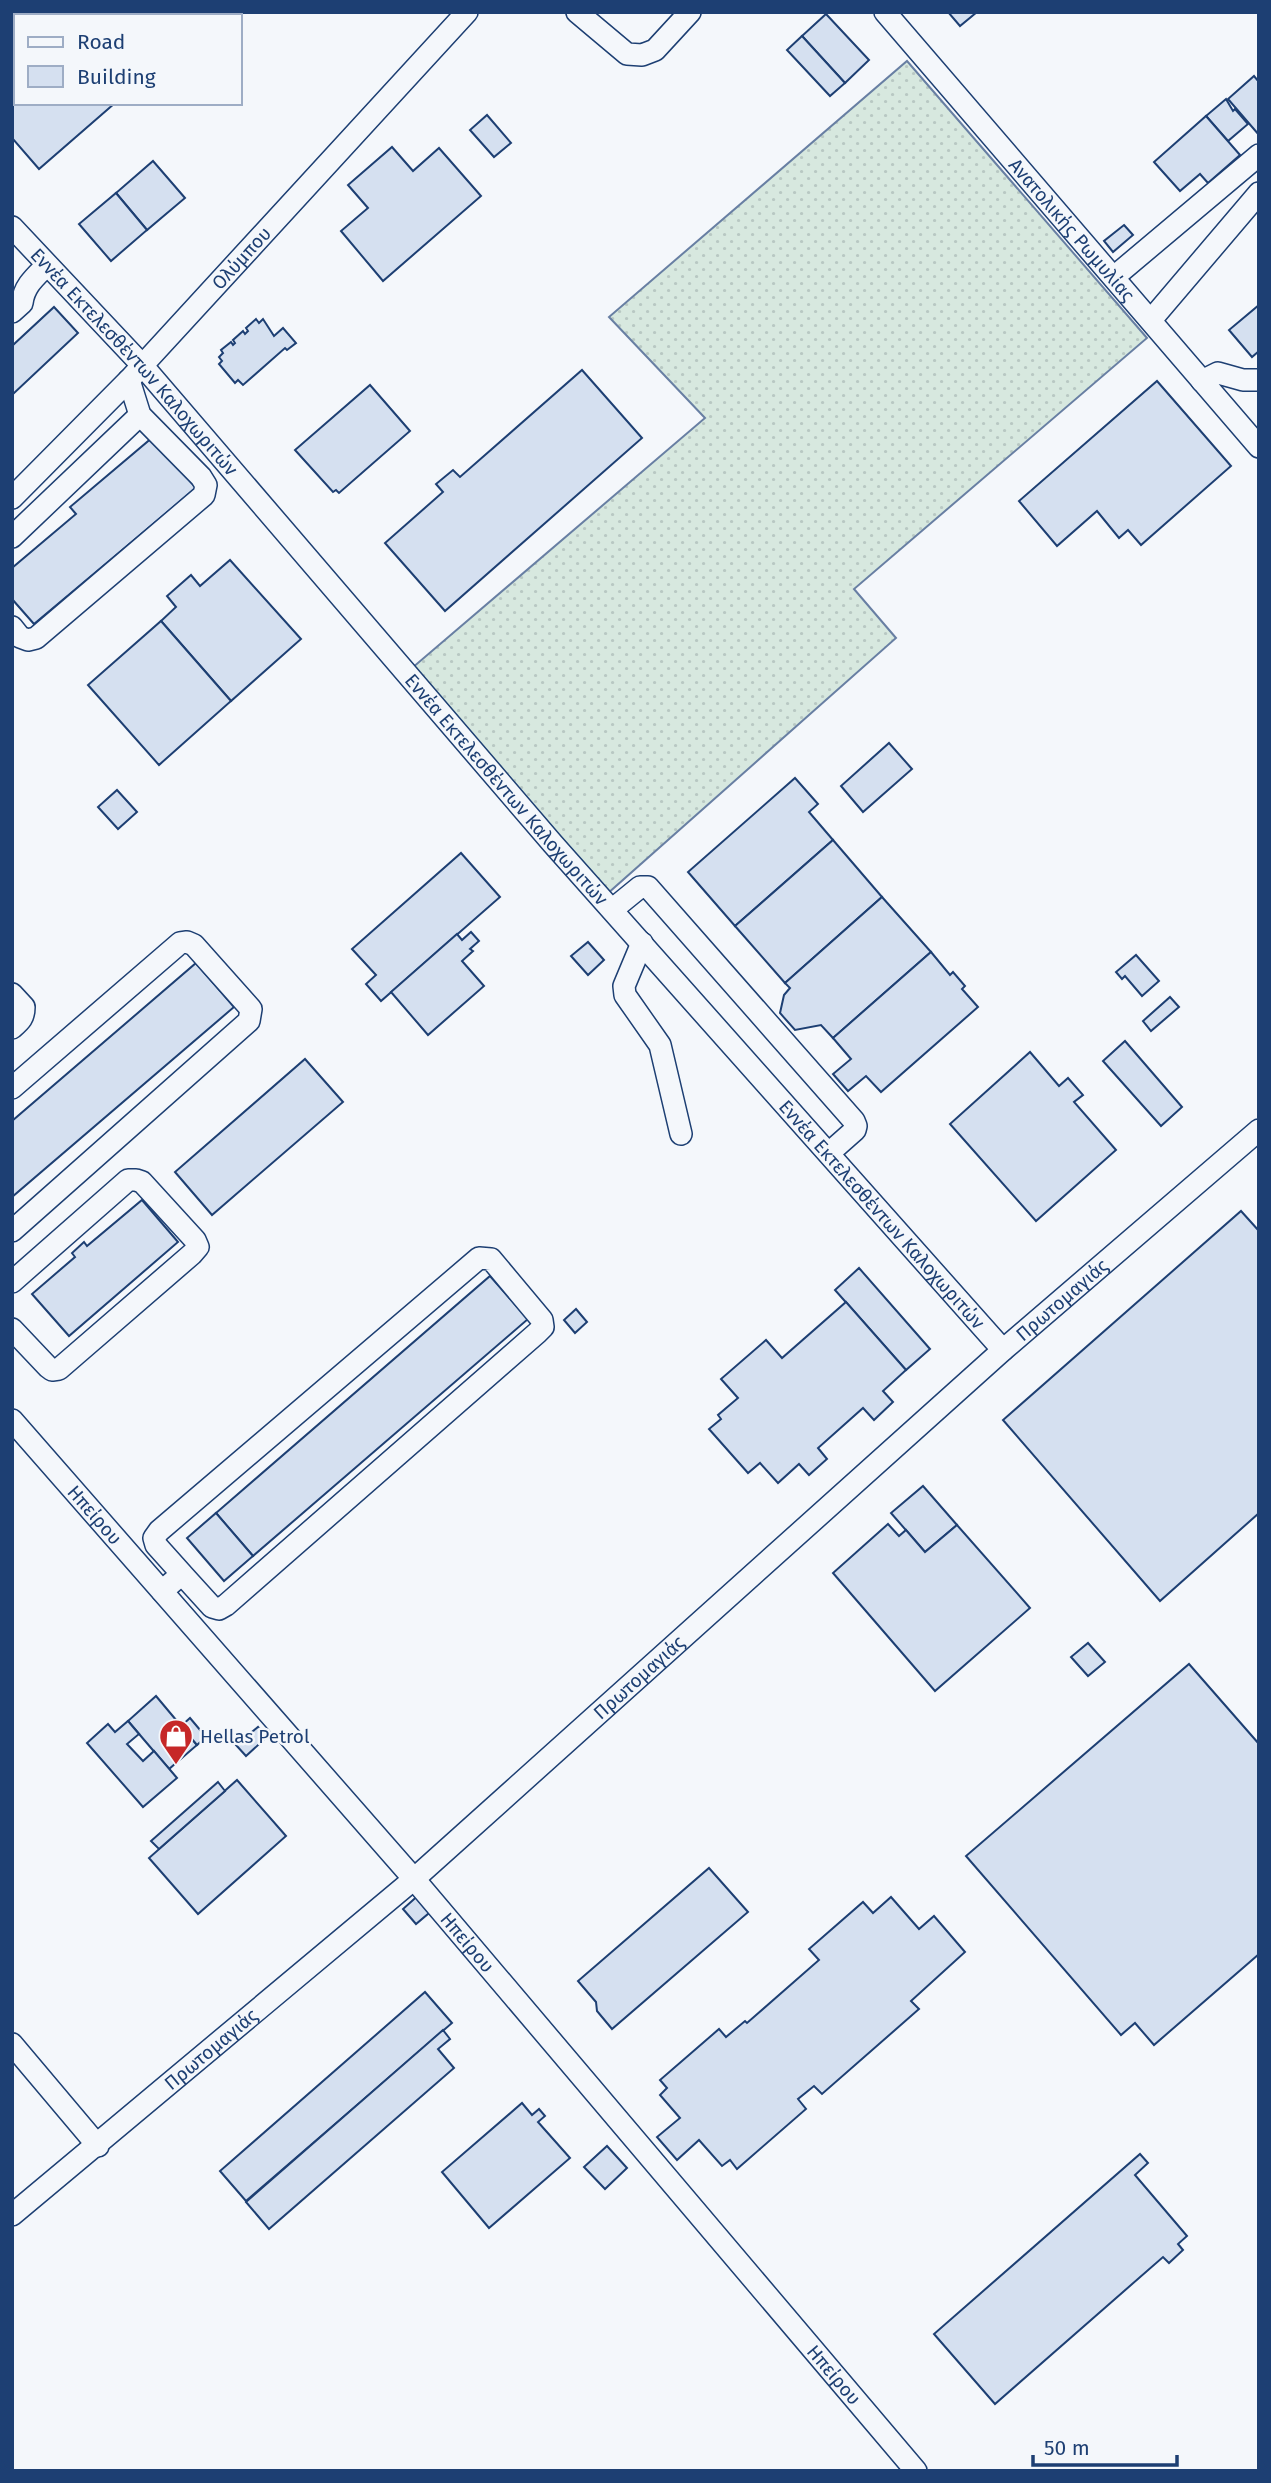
<svg xmlns="http://www.w3.org/2000/svg" width="1271" height="2483" viewBox="0 0 1271 2483" font-family="'Fira Sans',sans-serif">
<style>
.grass{fill:url(#grass-dots);stroke:#687fa3;stroke-width:2}
.building{fill:#d5e0f0;stroke:#1d3f73;stroke-width:2}
.lines{fill:none;stroke-linecap:round;stroke-linejoin:round}
.minor-casing{stroke:#1d3f73;stroke-width:24}
.minor{stroke:#f4f7fb;stroke-width:21}
.labels{text-anchor:middle;dominant-baseline:central;stroke-width:5;stroke-linejoin:round;paint-order:stroke}
.street-label{font-size:19px;fill:#1d3f73;stroke:#f4f7fb}
.poi-label{font-size:19px;fill:#1d3f73;stroke:#f4f7fb;text-anchor:start}
</style>
<defs>
<pattern id="grass-dots" width="8" height="8" patternUnits="userSpaceOnUse" patternTransform="scale(1.75)"><rect width="8" height="8" fill="#d7e8df"/><path d="M2 2h.1M6 6h.1" fill="none" stroke="#b8c8c3" stroke-width="1.8" stroke-linecap="round"/></pattern>
</defs>
<rect width="100%" height="100%" fill="#f4f7fb"/>
<polygon class="grass" points="907,61 1147,338 854,589 896,638 607,894 412,668 705,418 609,317"/>
<g class="building">
<polygon points="948,12 977,12 960,26"/>
<polygon points="826,14 869,60 845,83 802,36"/>
<polygon points="802,36 845,83 830,96 787,50"/>
<polygon points="1254,76 1259,82 1259,135 1228,99"/>
<polygon points="16,90 16,103 115,103 39,169 12,138 12,93"/>
<polygon points="1226,99 1233,111 1235,109 1248,124 1228,141 1206,116"/>
<polygon points="487,115 511,143 494,157 470,130"/>
<polygon points="1206,116 1240,155 1208,183 1200,174 1180,191 1154,162"/>
<polygon points="392,147 413,171 439,148 481,196 383,281 341,231 368,208 348,185"/>
<polygon points="153,161 185,198 147,230 116,193"/>
<polygon points="116,193 147,230 111,261 79,224"/>
<polygon points="1124,225 1133,235 1113,252 1104,241"/>
<polygon points="1259,305 1259,351 1252,357 1229,330"/>
<polygon points="54,307 78,333 12,395 12,346"/>
<polygon points="256,319 259,323 263,319 274,336 283,328 296,343 287,350 285,348 243,385 238,380 235,383 219,364 222,361 219,357 223,353 221,350 231,342 233,345 235,343 233,340 243,331 245,334 248,331 246,328"/>
<polygon points="582,370 642,438 445,611 385,543 443,492 436,484 453,470 460,477"/>
<polygon points="1157,381 1231,466 1141,545 1128,530 1119,538 1097,511 1057,546 1019,501"/>
<polygon points="370,385 410,431 339,493 336,490 333,492 295,450"/>
<polygon points="153,437 196,488 34,624 12,599 12,568 76,514 70,507"/>
<polygon points="230,560 301,639 231,701 161,621 176,607 167,596 191,575 200,586"/>
<polygon points="161,621 231,701 159,765 88,685"/>
<polygon points="889,743 912,769 863,812 841,786"/>
<polygon points="795,778 818,804 809,812 833,840 735,926 688,872"/>
<polygon points="117,790 137,812 118,829 98,807"/>
<polygon points="833,840 882,897 785,983 735,926"/>
<polygon points="461,853 500,897 381,1001 366,984 376,975 352,949"/>
<polygon points="882,897 931,952 833,1038 821,1025 795,1030 780,1013 784,995 790,988 785,983"/>
<polygon points="471,932 479,941 470,949 473,951 462,961 484,986 428,1035 391,992 457,934 462,940"/>
<polygon points="588,942 604,960 588,975 571,956"/>
<polygon points="931,952 950,975 953,972 965,986 962,989 978,1007 881,1092 866,1076 848,1091 833,1074 851,1059 833,1038"/>
<polygon points="1136,955 1159,981 1142,996 1125,976 1122,979 1116,972"/>
<polygon points="196,963 234,1007 12,1197 12,1121"/>
<polygon points="1170,997 1179,1007 1151,1031 1143,1021"/>
<polygon points="1125,1041 1182,1107 1161,1126 1103,1061"/>
<polygon points="1030,1052 1059,1086 1068,1078 1083,1095 1074,1102 1116,1150 1036,1221 950,1124"/>
<polygon points="305,1059 343,1102 212,1215 175,1172"/>
<polygon points="142,1200 178,1242 69,1336 32,1294 75,1257 72,1253 84,1242 87,1246"/>
<polygon points="1241,1211 1259,1231 1259,1513 1160,1601 1003,1420"/>
<polygon points="859,1268 930,1349 906,1370 835,1290"/>
<polygon points="490,1276 528,1319 253,1556 216,1513"/>
<polygon points="846,1302 906,1370 883,1391 893,1402 874,1420 863,1408 818,1448 827,1459 809,1475 799,1464 778,1483 760,1463 748,1473 709,1429 721,1419 718,1415 738,1398 721,1379 766,1340 782,1358"/>
<polygon points="576,1309 587,1322 575,1333 564,1320"/>
<polygon points="923,1486 957,1525 925,1552 891,1513"/>
<polygon points="216,1513 253,1556 224,1581 187,1538"/>
<polygon points="888,1524 899,1536 906,1530 925,1552 957,1525 1030,1608 935,1691 833,1573"/>
<polygon points="1088,1643 1105,1662 1088,1676 1071,1657"/>
<polygon points="1189,1664 1259,1744 1259,1954 1154,2045 1135,2023 1121,2035 966,1856"/>
<polygon points="156,1696 197,1745 169,1769 128,1721"/>
<polygon points="190,1718 206,1737 197,1745 181,1726"/>
<polygon points="128,1721 139,1734 127,1744 143,1761 154,1751 177,1778 143,1807 87,1743 108,1724 115,1732"/>
<polygon points="258,1727 267,1737 246,1756 236,1745"/>
<polygon points="237,1780 286,1836 198,1914 149,1858"/>
<polygon points="218,1782 225,1791 159,1849 151,1841"/>
<polygon points="709,1868 748,1912 612,2029 597,2011 596,2002 578,1981"/>
<polygon points="422,1892 435,1908 416,1924 403,1909"/>
<polygon points="891,1897 919,1929 934,1916 965,1952 911,2001 919,2009 822,2094 814,2086 798,2099 806,2109 737,2169 730,2160 722,2166 699,2140 677,2160 657,2137 680,2118 660,2095 667,2088 660,2080 719,2029 726,2037 745,2021 747,2023 819,1960 809,1949 863,1902 873,1913"/>
<polygon points="425,1992 452,2023 246,2201 220,2171"/>
<polygon points="443,2030 450,2039 438,2049 454,2068 269,2229 246,2202"/>
<polygon points="522,2103 532,2115 539,2109 545,2116 538,2122 570,2158 489,2228 442,2172"/>
<polygon points="607,2146 627,2168 605,2189 584,2167"/>
<polygon points="1140,2154 1148,2163 1135,2175 1187,2236 1178,2244 1183,2250 1169,2263 1163,2257 995,2404 934,2334"/>
</g>
<g class="lines">
<g class="minor-casing">
<g id="minor">
<polyline points="577,12 627,54 642,55 655,50 690,12"/>
<path id="s1" d="M885 12 1259 447"/>
<path id="s2" d="M12 227 142 365 553 844 1003 1350"/>
<polyline points="1114,277 1259,155"/>
<path d="M12 312 22 303C24 286 35 277 46 266"/>
<polyline points="1151,320 1259,193"/>
<polyline points="1202,381 1218,373 1243,380 1259,380"/>
<path id="s3" d="M12 498 129 380 467 12"/>
<polyline points="12,537 140,415"/>
<polyline points="12,627 20,637 28,640 36,638 204,495 206,485 201,477 140,415 129,380"/>
<polyline points="613,909 640,887 648,887 854,1121 856,1126 855,1130 829,1153"/>
<polyline points="642,943 624,986 625,995 660,1045 681,1134"/>
<path d="M12 994 24 1007C24 1018 20 1021 12 1028"/>
<polyline points="12,1088 180,943 187,942 194,945 251,1009 249,1021 12,1231"/>
<polyline points="12,1282 128,1180 136,1180 142,1182 195,1240 198,1247 192,1254 59,1369 52,1370 48,1367 12,1329"/>
<path id="s4" d="M12 1420 414 1879 916 2471"/>
<polyline points="162,1591 182,1574 212,1607 219,1609 226,1605 537,1333 543,1327 542,1320 491,1259 479,1258 159,1531 154,1538 156,1545 182,1574"/>
<polyline points="12,2044 98,2146"/>
<path id="s5" d="M12 2215 414 1879 1003 1350 1259 1130"/>
</g>
</g>
<use href="#minor" class="minor"/>
</g>
<defs>
<g id="shop-pin" transform="scale(1.75)"><path d="M0 17L-7.5 6A9.5 9.5 0 1 1 7.5 6Z" fill="#c62828" stroke="#f4f7fb"/><path d="M-5-2.5h2.3a2.7 3.5 0 0 1 5.4 0H5L5.5 6h-11ZM-1.5-2.5h3a1.5 2.3 0 0 0-3 0Z" fill="#fff"/></g>
</defs>
<g fill-rule="evenodd">
<use href="#shop-pin" x="176" y="1736"/>
</g>
<g class="labels">
<g class="street-label">
<text stroke="none"><textPath href="#s1" startOffset="287">Ανατολικής Ρωμυλίας</textPath></text>
<text stroke="none"><textPath href="#s3" startOffset="332">Ολύμπου</textPath></text>
<text stroke="none"><textPath href="#s2" startOffset="182">Εννέα Εκτελεσθέντων Καλοχωριτών</textPath></text>
<text stroke="none"><textPath href="#s2" startOffset="749">Εννέα Εκτελεσθέντων Καλοχωριτών</textPath></text>
<text stroke="none"><textPath href="#s2" startOffset="1316">Εννέα Εκτελεσθέντων Καλοχωριτών</textPath></text>
<text stroke="none"><textPath href="#s5" startOffset="1393">Πρωτομαγιάς</textPath></text>
<text stroke="none"><textPath href="#s4" startOffset="126">Ηπείρου</textPath></text>
<text stroke="none"><textPath href="#s5" startOffset="826">Πρωτομαγιάς</textPath></text>
<text stroke="none"><textPath href="#s4" startOffset="693">Ηπείρου</textPath></text>
<text stroke="none"><textPath href="#s5" startOffset="259">Πρωτομαγιάς</textPath></text>
<text stroke="none"><textPath href="#s4" startOffset="1260">Ηπείρου</textPath></text>
</g>
<g class="poi-label">
<text x="200" y="1736">Hellas Petrol</text>
</g>
</g>
<rect width="1271" height="2483" fill="none" stroke="#1d3f73" stroke-width="28"/>
<rect x="14" y="14" width="228" height="91" fill="#f4f7fb" stroke="#9eadc5" stroke-width="2"/>
<rect x="28" y="37" width="35" height="10" fill="#f4f7fb" stroke="#9eadc5" stroke-width="2"/>
<text x="77" y="49" font-size="21" fill="#1d3f73">Road</text>
<rect x="28" y="66" width="35" height="21" fill="#d5e0f0" stroke="#9eadc5" stroke-width="2"/>
<text x="77" y="84" font-size="21" fill="#1d3f73">Building</text>
<path d="M1033 2455v10h144v-10" fill="none" stroke="#1d3f73" stroke-width="3.5"/>
<text x="1044" y="2455" font-size="21" fill="#1d3f73" stroke="#f4f7fb" stroke-width="5" paint-order="stroke">50 m</text>
</svg>
